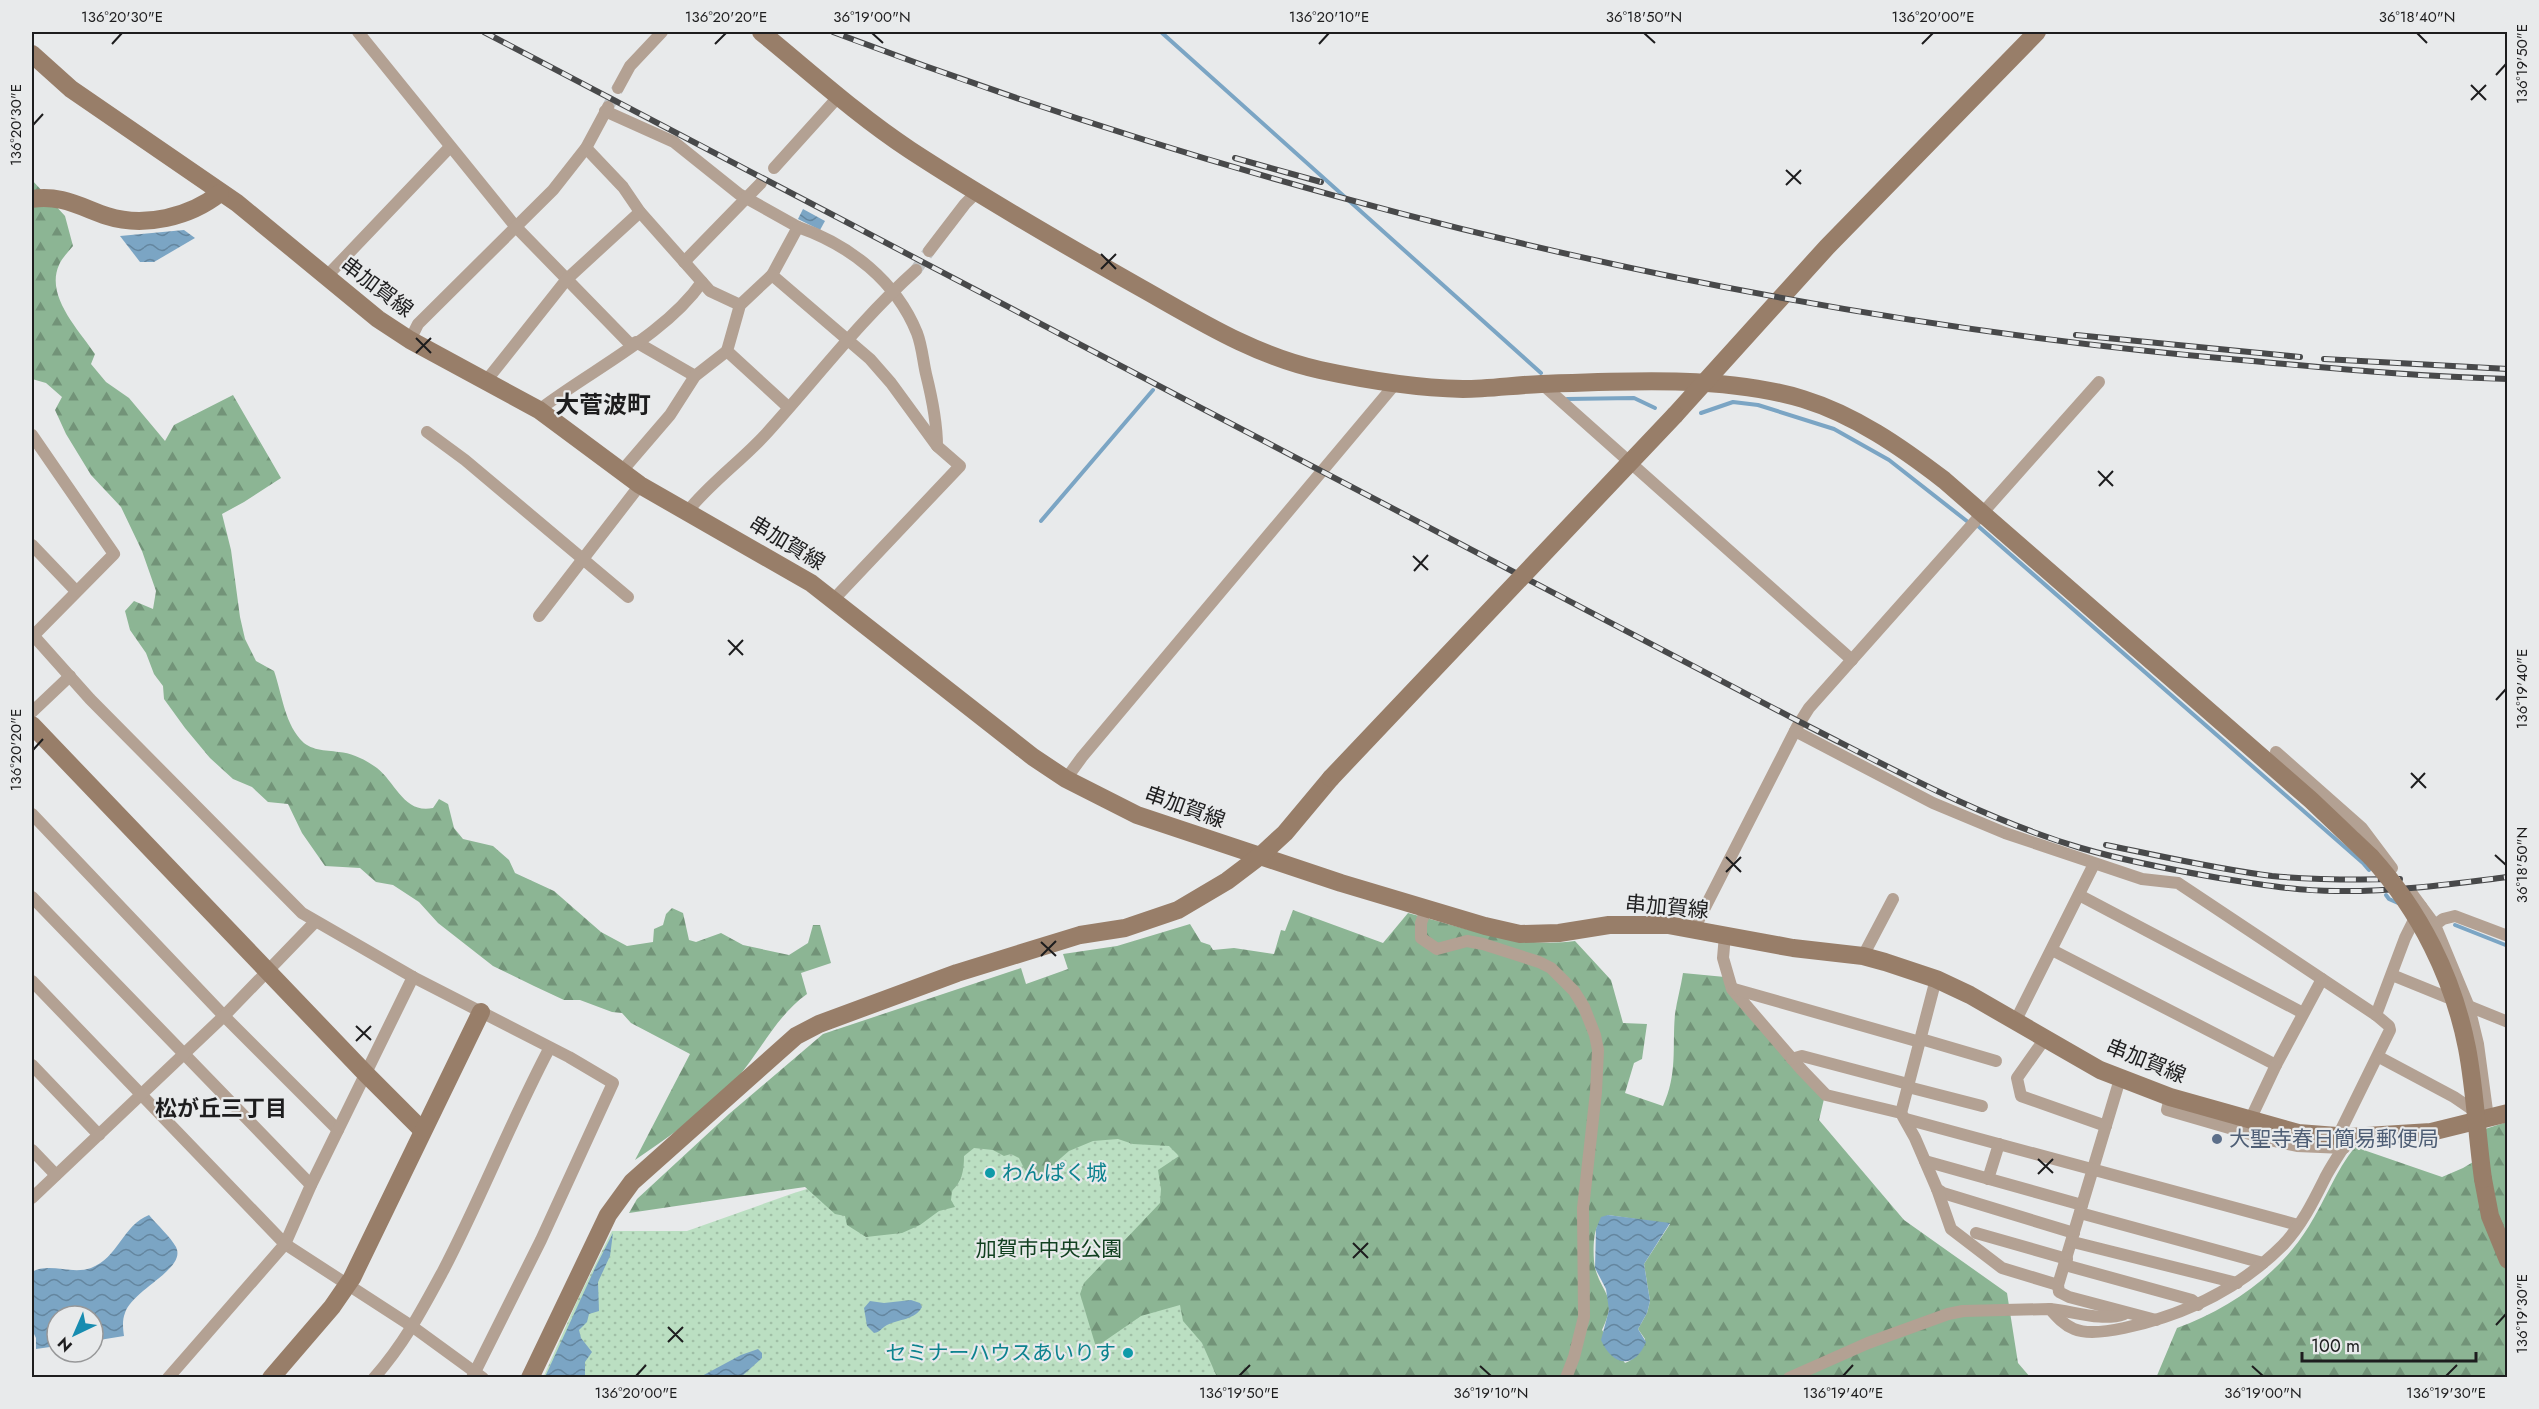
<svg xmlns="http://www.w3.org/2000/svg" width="2539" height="1409" viewBox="0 0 2539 1409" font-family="Jost,'Noto Sans JP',sans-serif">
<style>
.grass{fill:url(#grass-dots)}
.forest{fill:url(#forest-firs);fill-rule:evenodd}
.water{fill:url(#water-waves)}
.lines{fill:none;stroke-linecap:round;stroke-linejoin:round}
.stream{stroke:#7ba5c4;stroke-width:4}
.street-tunnel{stroke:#bfc1c2;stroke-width:12;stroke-dasharray:12 6;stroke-linecap:butt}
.street{stroke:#b3a193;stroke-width:12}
.secondary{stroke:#987e69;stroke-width:18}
.rail-casing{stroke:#48494a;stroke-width:6}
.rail{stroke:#e8eaeb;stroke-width:4;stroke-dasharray:11;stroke-linecap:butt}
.secondary-bridge{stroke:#987e69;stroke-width:18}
.ticks{fill:none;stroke:#1d1d1e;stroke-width:2}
.service-dot{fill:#5c6f8a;stroke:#e8eaeb;stroke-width:2}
.culture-dot{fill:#0f9aa8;stroke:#e8eaeb;stroke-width:2}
.labels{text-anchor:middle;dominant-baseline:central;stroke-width:4.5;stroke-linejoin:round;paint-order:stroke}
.street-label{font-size:21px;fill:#1d1d1e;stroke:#e8eaeb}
.service-label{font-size:21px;fill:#4e5e75;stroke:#e8eaeb;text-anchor:start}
.culture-label{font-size:21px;fill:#0d838f;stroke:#e8eaeb;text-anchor:start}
.park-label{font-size:21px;fill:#114020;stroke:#e8eaeb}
.neighbourhood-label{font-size:22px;font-weight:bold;fill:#1d1d1e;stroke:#e8eaeb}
.quarter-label{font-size:24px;font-weight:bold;fill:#1d1d1e;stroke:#e8eaeb}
.neatline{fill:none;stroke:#1d1d1e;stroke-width:2}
.ticks-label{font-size:15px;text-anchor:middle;fill:#1d1d1e}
</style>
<defs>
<pattern id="grass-dots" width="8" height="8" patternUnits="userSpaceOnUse" patternTransform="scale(1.5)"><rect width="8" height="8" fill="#bbdfc2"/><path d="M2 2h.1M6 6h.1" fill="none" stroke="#a0bfa6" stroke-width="1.8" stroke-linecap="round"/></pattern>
<pattern id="forest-firs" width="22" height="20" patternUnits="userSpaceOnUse" patternTransform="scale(1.5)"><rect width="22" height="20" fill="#8cb594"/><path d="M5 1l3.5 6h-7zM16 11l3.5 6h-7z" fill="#729378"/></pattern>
<pattern id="water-waves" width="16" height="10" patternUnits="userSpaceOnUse" patternTransform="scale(1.5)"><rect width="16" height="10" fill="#7ba5c4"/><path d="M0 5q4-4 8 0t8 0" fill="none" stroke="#64869f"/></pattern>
</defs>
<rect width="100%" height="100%" fill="#e8eaeb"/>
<polygon class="grass" points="1164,1122 1196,1162 1224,1377 543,1378 578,1299 612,1231 687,1231 794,1193 942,1147"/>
<g class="forest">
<path d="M32 180 65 216 73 246C68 252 62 258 59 265 45 296 79 330 95 354L91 364 106 382 129 398 165 441 174 425 233 395 281 478 244 502 222 514 231 550 240 617 245 639 256 661 274 671C282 694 284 720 300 739 310 751 325 750 339 752 352 753 366 760 377 768 396 783 404 814 433 808L439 799 448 804 454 828 463 839 493 846 509 860 515 873 554 891 601 932 627 946 653 942 654 929 663 925 666 914 672 908 683 913 689 940 696 942 721 933 743 945 789 955 808 943 813 925H820L831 963 801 973 807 994C773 1018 757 1060 727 1089 699 1116 667 1138 635 1160L690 1054 631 1023 622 1013 612 1012 580 1000H564L534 986 493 966 438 923 419 902 393 885 376 882 360 868 325 866 302 833 288 804 268 802 252 787 233 779 210 758 185 728 164 699 163 686 154 674 146 653 130 630 125 611 134 601 153 609 156 591 142 551 121 507 91 475 66 434 55 410 62 397 46 383 32 379Z"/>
<path d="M1293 910 1383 943 1408 913C1463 927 1518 949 1575 941L1611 980 1623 1023 1647 1024 1642 1059 1634 1063 1625 1093 1663 1106C1678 1073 1672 1047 1675 1014 1677 1000 1681 986 1683 973L1725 977 1824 1099 1819 1120 1904 1220 2007 1293 2018 1363 2030 1377H1217L1202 1343 1183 1321 1180 1305 1141 1316 1096 1347 1080 1294 1084 1283 1160 1203 1161 1189 1158 1170 1179 1156 1169 1146 1133 1144 1118 1139 1093 1141 1069 1151 1039 1177 1025 1170 1019 1158 1011 1154 1004 1156 993 1150 974 1148 964 1156C964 1171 962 1181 952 1191L951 1200 955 1207 939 1211 920 1225 902 1233 866 1237 847 1225 845 1216 835 1214 805 1187 629 1213 637 1199 729 1114 823 1034 1021 968 1026 984 1068 969 1063 954 1117 946 1190 924 1201 942 1210 945 1213 950 1234 948 1274 954 1281 930 1285 931ZM1608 1215 1670 1224 1644 1264 1650 1301 1647 1313 1638 1329 1645 1339C1643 1349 1636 1359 1625 1363L1602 1330C1618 1296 1603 1296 1595 1268 1593 1259 1593 1238 1596 1230 1597 1225 1604 1219 1608 1215Z"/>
<path d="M2507 1122V1377L2156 1378 2177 1328C2229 1309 2279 1275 2309 1226 2325 1201 2336 1170 2355 1147L2442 1177 2463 1168 2488 1153 2485 1129Z"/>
</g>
<g class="water">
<polygon points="803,209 825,221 820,230 798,219"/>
<polygon points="184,230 195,238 154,262 140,262 120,236"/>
<path d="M149 1215C157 1225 170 1236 176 1247 187 1269 133 1289 125 1313 122 1320 123 1329 124 1336L93 1341V1316H57V1346L36 1349V1338L32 1330V1272C49 1262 71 1275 91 1268 118 1258 123 1225 149 1215Z"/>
<path d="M1608 1215 1670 1223 1644 1264 1650 1301 1647 1313 1638 1329 1646 1342C1634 1371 1612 1365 1601 1340L1609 1310 1606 1289 1595 1268 1596 1229 1601 1217Z"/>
<polygon points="613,1233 610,1256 598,1282 599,1311 589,1314 587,1322 579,1330 581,1338 592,1352 585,1362 585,1377 545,1377 596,1266"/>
<path d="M911 1300 920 1303 922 1307C915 1320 899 1319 887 1325 881 1328 881 1332 874 1333L867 1326 864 1308 870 1301 884 1303Z"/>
<polygon points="758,1349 762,1353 762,1358 741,1377 700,1377 741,1355"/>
</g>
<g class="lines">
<g class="stream">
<polyline points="1161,32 1541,373"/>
<polyline points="1567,399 1634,398 1655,408"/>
<polyline points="1701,413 1733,402 1758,405 1834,429 1889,460 1968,522"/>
<polyline points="1041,521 1153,390"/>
<polyline points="1978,526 2363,863 2369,870"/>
<polyline points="2386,895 2389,899 2398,903"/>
<polyline points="2455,925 2508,946"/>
</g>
<g class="street-tunnel">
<polyline points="608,107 618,88"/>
<polyline points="916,270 929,251"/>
</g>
<g class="street">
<polyline points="358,32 515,226 631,345"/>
<polyline points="618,88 630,66 662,32"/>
<polyline points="605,111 674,142 739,194 798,227 772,275 740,305 727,351 788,407"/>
<polyline points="586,148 623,187 640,212"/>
<polyline points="774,168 839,96"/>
<path d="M798 227C850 245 896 281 917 333 922 346 923 361 926 374 932 398 937 421 937 446L960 466 834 599"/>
<polyline points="929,251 965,204 978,191"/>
<polyline points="684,262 761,183"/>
<polyline points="772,275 870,359 891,383 937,446"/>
<polyline points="326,277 450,147"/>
<polyline points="410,340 418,324 553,190 586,148 608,107"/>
<polyline points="636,342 695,376"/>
<polyline points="486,381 567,279 640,212 710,291 740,305"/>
<polyline points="1542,384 1852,660"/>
<path d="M539 410C591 370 665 335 702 282"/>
<polyline points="427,432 465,460 628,597"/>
<polyline points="32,435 114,554 33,636"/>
<polyline points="621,472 670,415 695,376 727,351"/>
<path d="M687 512C710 483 740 462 765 435 815 380 860 320 916 270"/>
<polyline points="32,545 76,591"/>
<polyline points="539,616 640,485"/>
<polyline points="32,634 90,699 302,913 413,977 569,1057 613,1083 541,1240 472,1378"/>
<polyline points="32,712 70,676"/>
<polyline points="1795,731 1933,803 2005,833 2142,879 2178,883 2376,1015 2389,1026 2390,1030 2338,1136"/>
<polyline points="2276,752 2362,828 2392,868"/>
<polyline points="1066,779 1082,757 1396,383"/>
<polyline points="32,814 224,1016 338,1130"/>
<polyline points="2410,891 2435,925"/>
<polyline points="2079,895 2303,1013"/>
<polyline points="32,897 311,1185"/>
<polyline points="1426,909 1421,923 1421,938 1437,949 1467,941 1483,944 1539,962 1551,968 1574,991 1584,1007 1595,1035 1598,1050 1596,1092 1583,1208 1584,1317 1574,1357 1566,1378"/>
<polyline points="1694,929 1797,727 1809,708 2099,382"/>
<polyline points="1725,935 1723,958 1732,989 1801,1069 1826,1095 1901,1113 1915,1138 1937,1189 1943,1193 2074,1233"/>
<polyline points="2052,950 2276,1065"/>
<polyline points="1863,956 1893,899"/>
<polyline points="2392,975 2508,1022"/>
<polyline points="32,981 285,1244 413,1327 483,1378"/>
<polyline points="1734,989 1920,1042"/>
<polyline points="2376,1015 2405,938 2421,906"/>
<polyline points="2016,1020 2094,864"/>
<polyline points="2046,1037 2017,1078 2021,1096 2106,1126"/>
<polyline points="1921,1039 1996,1061"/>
<polyline points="2379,1057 2454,1097 2479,1114"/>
<polyline points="1792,1059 1802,1056 1908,1084"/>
<polyline points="32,1065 99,1135"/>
<polyline points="2120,1079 2058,1285 2059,1292 2069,1297 2156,1320"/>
<polyline points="1908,1087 1982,1106"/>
<polyline points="2170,1097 2167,1110 2274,1141 2297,1146 2344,1148"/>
<polyline points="1901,1113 1936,979"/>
<polyline points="2488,1118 2478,1044 2469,1007 2435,925 2443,919 2455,916 2508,936"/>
<polyline points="1906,1119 2298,1225"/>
<polyline points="2250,1120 2276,1065 2322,979"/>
<polyline points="32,1150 56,1175"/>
<polyline points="1925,1161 2082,1205"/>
<polyline points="1988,1179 1999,1144"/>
<polyline points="1937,1189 1951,1229 2002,1268 2058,1285"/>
<polyline points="32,1198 224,1016 315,922"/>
<polyline points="2080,1213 2263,1263"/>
<polyline points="1976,1233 2067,1259"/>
<polyline points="2073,1242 2237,1283"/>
<polyline points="2065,1265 2192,1300 2198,1305"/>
<path d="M2050 1309C2073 1311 2102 1322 2124 1314"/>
<polyline points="168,1378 285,1244 311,1185 413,977"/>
<path d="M374 1378C404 1344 422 1310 443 1271 481 1198 511 1121 549 1049"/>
<path d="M1789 1378 1868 1343 1948 1314 1963 1311 2050 1309C2057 1317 2064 1325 2074 1329 2088 1335 2110 1331 2124 1328 2185 1315 2238 1290 2283 1245 2302 1225 2314 1200 2326 1176 2333 1163 2342 1150 2350 1137"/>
</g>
<g class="secondary">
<path d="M761 32C810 72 857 115 910 150 985 199 1063 244 1141 288 1198 320 1255 356 1320 370 1366 380 1416 388 1463 389 1489 389 1515 385 1541 384 1623 381 1724 375 1803 399 1855 415 1901 447 1944 480L2311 800 2371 857"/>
<polyline points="32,54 71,89 237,203 378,319 410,340 539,410 640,485 811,583 1033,757 1066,779 1137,815 1341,883 1485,926 1520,934 1559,933 1609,925 1668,925 1793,948 1863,956 1885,962 1936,979 1970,995 2100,1070 2170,1097 2298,1133 2350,1137 2431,1132 2508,1113"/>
<path d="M32 199C59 194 81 207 107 216 144 228 190 217 220 193"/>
<polyline points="1675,415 1827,247 2037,32"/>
<polyline points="32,725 366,1074 422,1130"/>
<polyline points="2483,1179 2490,1216 2508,1260"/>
<polyline points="271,1378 332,1307 352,1278 481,1012"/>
<polyline points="530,1378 608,1215 632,1182 796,1036 819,1024 957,973 1080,935 1125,928 1178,910 1227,881 1260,856 1285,833 1331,778"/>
</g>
<g class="rail-casing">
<g id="rail">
<path d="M484 32 1800 722C1891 768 1983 819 2081 848 2126 861 2173 870 2219 878 2258 884 2296 891 2336 891 2393 892 2451 884 2508 877"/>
<path d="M833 32C1284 203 1760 318 2241 360 2330 368 2418 377 2508 379"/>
<polyline points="1235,158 1321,182"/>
<polyline points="2076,335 2300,357"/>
<polyline points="2324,359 2508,369"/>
<path d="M2106 845C2161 856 2216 869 2272 876 2315 880 2357 880 2400 879"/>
</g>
</g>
<use href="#rail" class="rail"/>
<g class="secondary-bridge">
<polyline points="1331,778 1675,415"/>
<path d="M2371 857C2420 911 2453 977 2467 1048 2475 1090 2477 1136 2483 1179"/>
</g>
</g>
<path class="ticks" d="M872 33 883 43M1644 33 1655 43M2417 33 2427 43M112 44 122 33M715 44 726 33M1319 44 1329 33M1922 44 1933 33M2496 75 2506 64M2471 85 2486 100M2471 100 2486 85M33 125 43 114M1786 170 1801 184M1786 185 1801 170M1101 254 1116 269M1101 269 1116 254M416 338 431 353M416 353 431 338M2098 471 2113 486M2099 486 2113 471M1413 556 1428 570M1414 571 1428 555M728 640 743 655M729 655 743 640M2496 700 2506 689M33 750 43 739M2411 773 2426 788M2411 788 2425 773M2495 855 2506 865M1726 857 1741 872M1726 872 1741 857M1041 942 1056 956M1041 956 1056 941M356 1026 371 1040M356 1041 371 1026M2038 1159 2053 1173M2038 1174 2053 1159M1353 1243 1368 1258M1353 1258 1368 1243M2496 1325 2506 1314M668 1327 683 1342M668 1342 683 1327M1480 1366 1491 1376M2252 1366 2263 1376M636 1376 646 1365M1239 1376 1250 1365M1843 1376 1853 1365M2446 1376 2457 1365"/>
<circle class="service-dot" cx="2217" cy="1139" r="6"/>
<g class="culture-dot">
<circle cx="990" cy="1173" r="6"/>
<circle cx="1128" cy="1353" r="6"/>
</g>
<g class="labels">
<g class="street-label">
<text transform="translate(377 287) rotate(37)">串加賀線</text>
<text transform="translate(787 543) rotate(31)">串加賀線</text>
<text transform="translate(1185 807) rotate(20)">串加賀線</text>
<text transform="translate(1667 907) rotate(5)">串加賀線</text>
<text transform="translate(2146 1061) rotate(22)">串加賀線</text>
</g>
<g class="service-label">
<text x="2229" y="1139">大聖寺春日簡易郵便局</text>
</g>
<g class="culture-label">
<text x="1002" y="1173">わんぱく城</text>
<text x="1116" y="1353" text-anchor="end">セミナーハウスあいりす</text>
</g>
<g class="park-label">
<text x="1049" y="1249">加賀市中央公園</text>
</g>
<g class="neighbourhood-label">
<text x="221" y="1108">松が丘三丁目</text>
</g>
<g class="quarter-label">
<text x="603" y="404">大菅波町</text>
</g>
</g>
<rect width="2539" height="1409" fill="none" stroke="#e8eaeb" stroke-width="66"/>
<g transform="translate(75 1334) rotate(224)"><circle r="28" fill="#e8eaeb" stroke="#979899" stroke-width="1.5"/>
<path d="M0-4.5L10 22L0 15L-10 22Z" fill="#178cb0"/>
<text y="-9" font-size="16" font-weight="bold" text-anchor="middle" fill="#1d1d1e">N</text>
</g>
<path d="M2302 1352v9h174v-9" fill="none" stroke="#1d1d1e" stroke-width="3"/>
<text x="2311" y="1352" font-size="18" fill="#1d1d1e" stroke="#e8eaeb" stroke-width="4.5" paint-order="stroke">100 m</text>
<rect x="33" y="33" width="2473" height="1343" class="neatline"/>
<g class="ticks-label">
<text x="122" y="22">136°20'30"E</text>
<text x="726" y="22">136°20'20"E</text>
<text x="872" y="22">36°19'00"N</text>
<text x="1329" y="22">136°20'10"E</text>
<text x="1644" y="22">36°18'50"N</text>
<text x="1933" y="22">136°20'00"E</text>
<text x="2417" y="22">36°18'40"N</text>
<text transform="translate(2522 64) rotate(-90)" y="5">136°19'50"E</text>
<text transform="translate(16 125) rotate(-90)" y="5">136°20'30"E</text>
<text transform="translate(2522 689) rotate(-90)" y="5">136°19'40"E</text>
<text transform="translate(16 750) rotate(-90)" y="5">136°20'20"E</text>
<text transform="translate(2522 865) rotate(-90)" y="5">36°18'50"N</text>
<text transform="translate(2522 1314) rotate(-90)" y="5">136°19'30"E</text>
<text x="636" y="1398">136°20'00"E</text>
<text x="1239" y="1398">136°19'50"E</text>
<text x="1491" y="1398">36°19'10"N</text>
<text x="1843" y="1398">136°19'40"E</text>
<text x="2263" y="1398">36°19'00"N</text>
<text x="2446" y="1398">136°19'30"E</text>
</g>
</svg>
